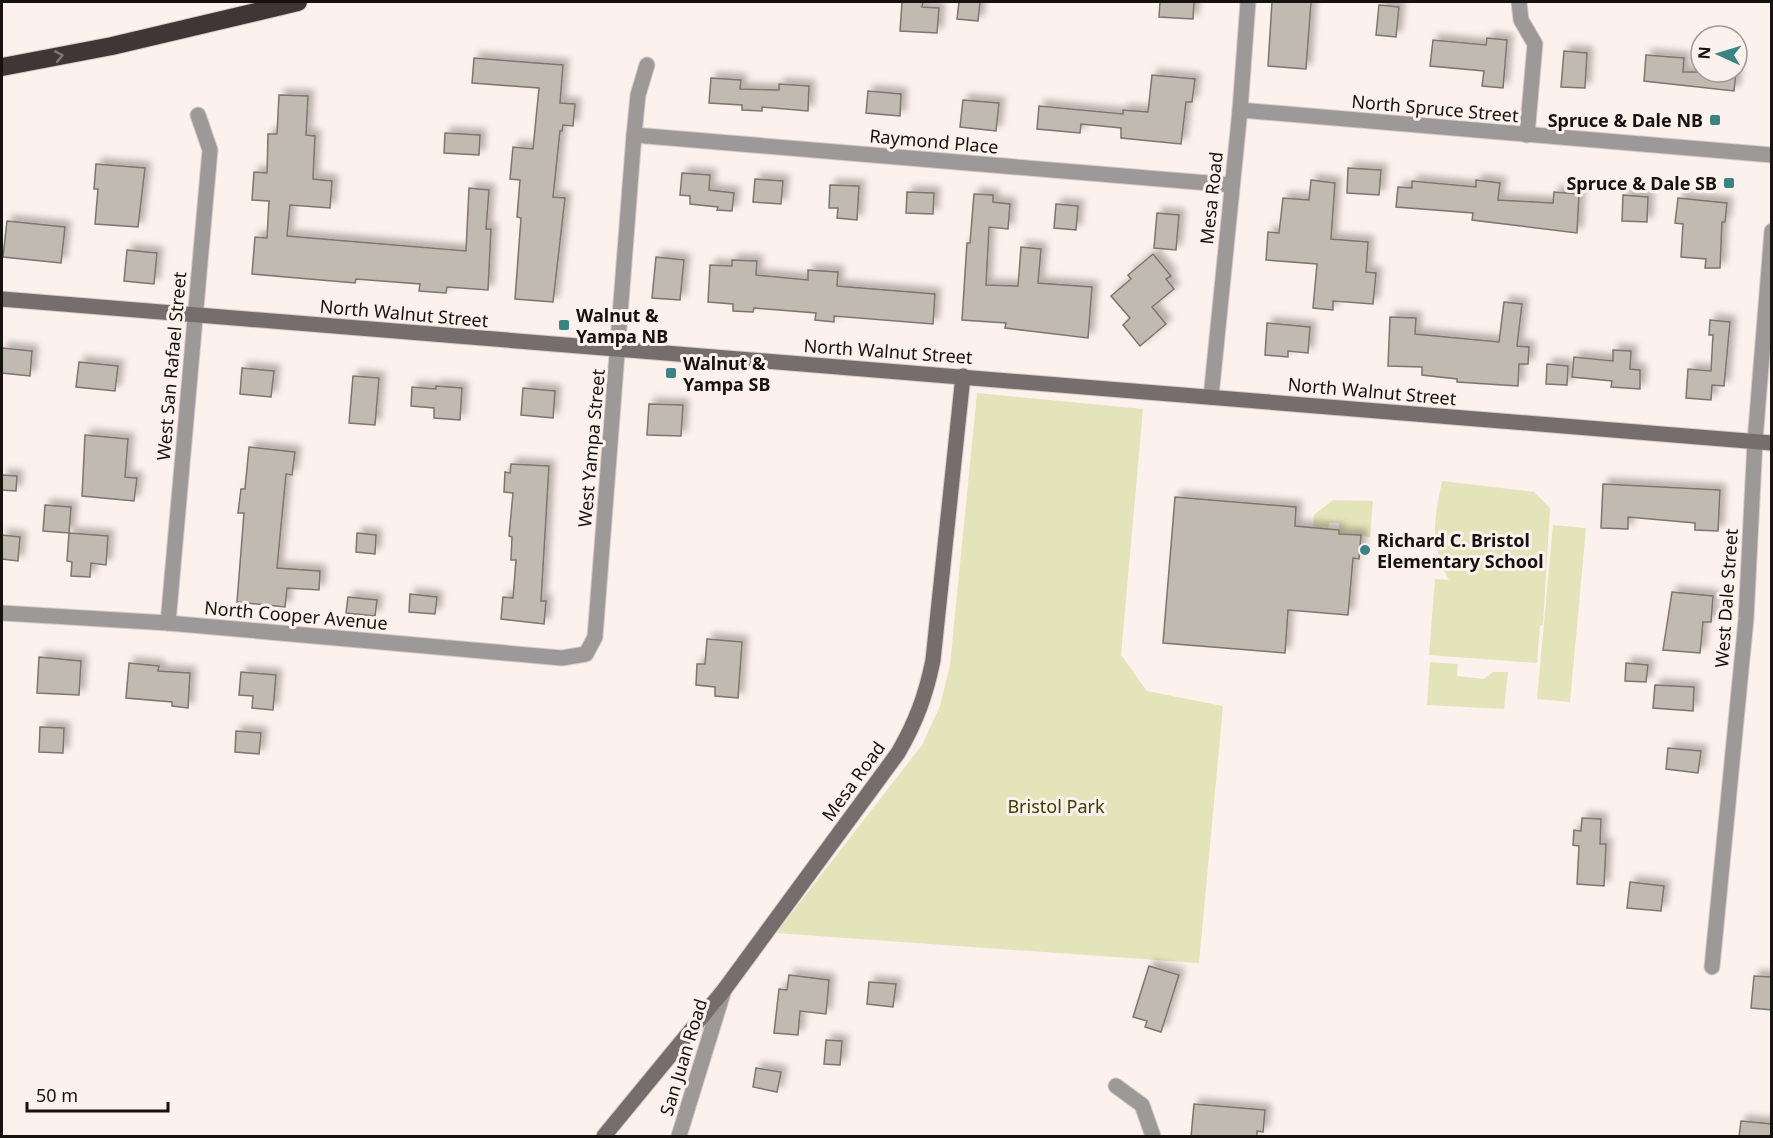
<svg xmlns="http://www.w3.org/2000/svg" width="1773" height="1138" viewBox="0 0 1773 1138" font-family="'Noto Sans',sans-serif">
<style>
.green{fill:#e3e4ba}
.building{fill:#c0bab1;stroke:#7b766e;stroke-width:1.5;filter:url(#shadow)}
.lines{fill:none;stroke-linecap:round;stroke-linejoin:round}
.minor-casing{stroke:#d7cdc9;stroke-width:17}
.tertiary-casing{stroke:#d7cdc9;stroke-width:17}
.secondary-casing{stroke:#d7cdc9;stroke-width:17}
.motorway-casing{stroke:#d7cdc9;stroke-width:20}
.minor{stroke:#9e9999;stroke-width:15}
.tertiary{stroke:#9e9999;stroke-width:15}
.secondary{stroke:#756e6d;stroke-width:15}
.motorway{stroke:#403636;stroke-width:18}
.oneway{stroke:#827776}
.poi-dot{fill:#3b8486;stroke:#fcf1ec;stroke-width:2}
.labels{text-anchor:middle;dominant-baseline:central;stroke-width:6;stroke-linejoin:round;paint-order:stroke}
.street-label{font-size:18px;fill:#151210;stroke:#fcf1ec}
.poi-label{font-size:18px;font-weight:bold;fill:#151210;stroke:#fcf1ec;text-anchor:start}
.park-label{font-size:18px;fill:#3e3d00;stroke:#fcf1ec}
</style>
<defs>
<filter id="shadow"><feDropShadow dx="5.5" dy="-5.5" stdDeviation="3" flood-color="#0004"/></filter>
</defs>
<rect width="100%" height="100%" fill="#fcf1ec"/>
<g class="green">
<polygon points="977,393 1143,409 1121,655 1147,691 1223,706 1199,963 776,933 922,745 940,706 950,665"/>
<path d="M1442 481 1534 492 1550 508 1543 625 1540 626 1537 663 1429 655 1435 579 1449 580C1429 544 1434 520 1442 481Z"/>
<polygon points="1333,500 1373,501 1370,537 1339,534 1339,523 1329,523 1328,529 1313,528 1314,515"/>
<polygon points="1553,525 1586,528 1570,702 1537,699"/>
<polygon points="1430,662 1458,664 1457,676 1484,679 1493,672 1508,672 1504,709 1427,705"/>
</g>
<g class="building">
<polygon points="902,2 923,2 922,7 939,8 937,33 900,31"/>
<polygon points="959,2 980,2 978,21 957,19"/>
<polygon points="1160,2 1194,2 1193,19 1159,17"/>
<polygon points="1272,2 1311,2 1306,69 1268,66"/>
<polygon points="1379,5 1399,7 1396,37 1376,35"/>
<polygon points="1487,38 1507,40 1503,88 1482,86 1484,71 1430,66 1433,40 1486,45"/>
<polygon points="1564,51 1587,53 1585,88 1561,87"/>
<polygon points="1646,55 1684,58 1683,72 1736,72 1734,91 1644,81"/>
<polygon points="474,58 563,65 560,103 575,104 573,126 563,125 562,131 560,131 553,197 565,198 553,302 515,299 521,218 517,217 520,180 510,179 513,147 533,149 539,88 472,83"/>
<polygon points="1152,75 1195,79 1192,102 1186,102 1181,144 1121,138 1121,128 1081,124 1080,133 1037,129 1039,106 1123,114 1123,110 1148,112"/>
<polygon points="711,78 741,80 740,89 779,90 779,84 809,86 808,111 762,107 762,111 742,110 742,105 709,103"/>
<polygon points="868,91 901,94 900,116 866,113"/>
<polygon points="279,95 308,96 306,135 315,136 313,179 332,181 330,208 290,205 287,236 466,251 469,188 489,190 486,229 491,229 488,290 447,287 446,293 419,291 420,284 356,279 355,283 252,274 255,237 267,238 269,201 252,200 254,172 267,173 268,134 277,134"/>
<polygon points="963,100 999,103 996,131 960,127"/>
<polygon points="445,133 480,135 479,155 444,153"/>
<polygon points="96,164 145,168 138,227 95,224 98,189 94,189"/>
<polygon points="1348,168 1381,170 1379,195 1347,193"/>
<polygon points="682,173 710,175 709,190 734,193 732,211 717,210 718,207 690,204 690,196 680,195"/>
<polygon points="755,179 783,181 781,204 753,202"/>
<polygon points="1311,180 1335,183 1331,239 1368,242 1366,272 1376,273 1373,304 1333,301 1333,310 1313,308 1317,264 1266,260 1268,232 1279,233 1283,198 1309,200"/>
<polygon points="1476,180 1500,183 1498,200 1553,203 1554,192 1579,194 1577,233 1472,220 1473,213 1396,207 1398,187 1412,188 1412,181 1476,187"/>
<polygon points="830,185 859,186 857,220 837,218 838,208 829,208"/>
<polygon points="907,192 934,193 933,214 906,213"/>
<polygon points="974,194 993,195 993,202 1010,204 1008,229 989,227 986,285 1018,286 1021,247 1041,249 1038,283 1092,287 1088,338 1005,328 1006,323 962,320 967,243 970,243"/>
<polygon points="1623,195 1648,197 1647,222 1622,221"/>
<polygon points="1678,198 1727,203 1725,222 1722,222 1720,268 1705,268 1706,259 1681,257 1683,224 1675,223"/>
<polygon points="1056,204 1078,206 1076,230 1054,228"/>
<polygon points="1157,213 1179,215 1176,250 1154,248"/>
<polygon points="7,221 65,227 61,263 3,257"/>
<polygon points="127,250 157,253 154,284 124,281"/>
<polygon points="1153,254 1171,276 1166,279 1174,289 1152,307 1166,324 1140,346 1123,325 1130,318 1111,296 1131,279 1128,275"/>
<polygon points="656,257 684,260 680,300 652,298"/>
<polygon points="732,260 757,261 756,275 808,280 808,270 838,272 837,286 935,294 933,324 834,316 834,322 815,320 816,313 754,308 753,312 733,311 733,304 708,302 710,265 732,266"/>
<polygon points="1504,302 1522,304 1517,346 1529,347 1528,364 1519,364 1518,386 1457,382 1457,379 1422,375 1422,367 1388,366 1390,317 1416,318 1415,334 1499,342"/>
<polygon points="1710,320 1730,322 1724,386 1712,385 1711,400 1686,398 1688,369 1711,371 1713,335 1709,335"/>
<polygon points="1267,323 1310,327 1308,353 1288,351 1288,357 1265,355"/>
<polygon points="2,348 32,351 30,376 2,373"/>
<polygon points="1613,350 1631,351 1630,369 1640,370 1640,389 1611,387 1612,381 1572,377 1574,357 1613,361"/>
<polygon points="79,362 118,366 115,391 76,387"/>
<polygon points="1547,364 1568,366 1567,385 1546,384"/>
<polygon points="242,368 274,371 271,397 240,394"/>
<polygon points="353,376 379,378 375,425 349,423"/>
<polygon points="436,386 462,388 460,420 434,418 434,408 411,406 412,387 436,389"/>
<polygon points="523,388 555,391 553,418 521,415"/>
<polygon points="649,404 683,405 681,436 647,435"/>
<polygon points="85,435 128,439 125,477 137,478 134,501 82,496"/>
<polygon points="249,447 295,452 292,475 286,474 277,568 320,571 319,590 287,588 285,607 237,602 244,513 238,513 241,489 245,489"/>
<polygon points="511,464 549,466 541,601 546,601 544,624 501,619 503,597 513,598 516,560 511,560 512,537 509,536 513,493 504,492 505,472 510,473"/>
<polygon points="2,475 17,476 16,491 2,490"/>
<polygon points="1603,484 1720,490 1718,531 1695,530 1695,523 1628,517 1628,529 1601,528"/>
<polygon points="1175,497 1296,507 1295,526 1339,530 1339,534 1361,535 1359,559 1353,558 1348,615 1288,610 1285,653 1163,643"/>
<polygon points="45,505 71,507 69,533 43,531"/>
<polygon points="69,533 108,536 106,565 91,563 90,577 71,576 72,562 67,561"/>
<polygon points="357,533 376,535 375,554 356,552"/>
<polygon points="2,535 20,537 18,561 2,559"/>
<polygon points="1672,592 1713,596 1711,622 1703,622 1700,653 1663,650"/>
<polygon points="410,594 437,597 435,614 409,612"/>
<polygon points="348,597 377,600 375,616 346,613"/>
<polygon points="707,639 742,642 738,698 715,696 715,687 696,685 697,664 705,664"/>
<polygon points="39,657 81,661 79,695 37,693"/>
<polygon points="129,663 159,666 158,671 190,673 188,708 172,706 172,702 126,698"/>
<polygon points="1626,663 1648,665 1646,682 1625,681"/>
<polygon points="241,672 276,675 273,710 252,708 253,696 239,695"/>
<polygon points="1655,685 1694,687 1693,711 1653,708"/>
<polygon points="40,727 64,728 63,753 39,752"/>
<polygon points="236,731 261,733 259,754 235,752"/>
<polygon points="1668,748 1701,751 1698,773 1666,769"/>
<polygon points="1582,818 1601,819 1600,844 1606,844 1604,886 1577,884 1579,846 1573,845 1574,830 1581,831"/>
<polygon points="1630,882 1664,886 1661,911 1627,908"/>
<polygon points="1149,966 1179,975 1161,1032 1145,1027 1147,1021 1133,1017"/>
<polygon points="789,975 829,980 826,1014 800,1011 798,1035 774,1033 779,989 787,990"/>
<polygon points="1754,976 1772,977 1772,1010 1751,1008"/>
<polygon points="869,982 896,984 893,1007 867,1004"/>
<polygon points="826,1040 842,1041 840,1065 824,1064"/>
<polygon points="756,1068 781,1072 777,1092 753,1087"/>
<polygon points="1194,1104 1265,1110 1263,1132 1257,1131 1257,1137 1191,1137"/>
<polygon points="1741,1121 1772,1124 1772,1137 1739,1137"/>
</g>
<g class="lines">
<g class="minor-casing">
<g id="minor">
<polyline points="1519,2 1521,20 1535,44 1527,135"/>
<polyline points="1240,110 1248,2"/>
<polyline points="634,135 1232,185"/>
<polyline points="2,613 168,623 562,658 586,654 595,637 634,135 638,95 647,65"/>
<polyline points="168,623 210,150 198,115"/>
<polyline points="1712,967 1746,619 1755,441 1772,231"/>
<polyline points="1116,1086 1142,1105 1153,1136"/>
<polyline points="679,1136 724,990"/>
</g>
</g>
<g class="tertiary-casing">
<polyline id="tertiary" points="1211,397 1240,110 1772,155"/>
</g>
<g class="secondary-casing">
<g id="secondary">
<polyline points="2,299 1772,443"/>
<path d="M604 1136 724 990 898 753C916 722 926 695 933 660L963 376"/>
</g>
</g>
<g class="motorway-casing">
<polyline id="motorway" points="2,67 112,46 298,2"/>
</g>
<use href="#minor" class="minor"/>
<use href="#tertiary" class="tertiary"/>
<use href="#secondary" class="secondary"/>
<use href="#motorway" class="motorway"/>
</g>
<defs><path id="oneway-chevron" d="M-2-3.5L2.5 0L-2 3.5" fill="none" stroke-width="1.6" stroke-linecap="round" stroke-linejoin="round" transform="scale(1.5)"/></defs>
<use class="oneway" href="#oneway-chevron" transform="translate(59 56) rotate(-11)"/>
<g class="poi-dot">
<rect x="1709" y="114" width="12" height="12" rx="3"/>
<rect x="1723" y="177" width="12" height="12" rx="3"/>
<rect x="558" y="319" width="12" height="12" rx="3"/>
<rect x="665" y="367" width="12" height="12" rx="3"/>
<circle cx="1365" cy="550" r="6"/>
</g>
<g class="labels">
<g class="street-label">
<text transform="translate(1435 108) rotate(5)">North Spruce Street</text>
<text transform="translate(934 141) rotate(5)">Raymond Place</text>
<text transform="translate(1211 198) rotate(-84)">Mesa Road</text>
<text transform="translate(404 313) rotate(5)">North Walnut Street</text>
<text transform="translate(888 351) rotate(4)">North Walnut Street</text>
<text transform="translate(171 366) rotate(-85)">West San Rafael Street</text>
<text transform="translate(1372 391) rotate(5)">North Walnut Street</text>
<text transform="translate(591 448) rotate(-85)">West Yampa Street</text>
<text transform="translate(1726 598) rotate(-86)">West Dale Street</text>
<text transform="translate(296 615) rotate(5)">North Cooper Avenue</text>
<text transform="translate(853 781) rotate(-54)">Mesa Road</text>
<text transform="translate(683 1057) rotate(-73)">San Juan Road</text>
</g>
<g class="poi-label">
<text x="1703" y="120" text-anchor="end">Spruce &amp; Dale NB</text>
<text x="1717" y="183" text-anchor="end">Spruce &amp; Dale SB</text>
<text x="576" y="315">Walnut &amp;<tspan x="576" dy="21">Yampa NB</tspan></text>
<text x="683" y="363">Walnut &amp;<tspan x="683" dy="21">Yampa SB</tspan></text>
<text x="1377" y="540">Richard C. Bristol<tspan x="1377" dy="21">Elementary School</tspan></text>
</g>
<g class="park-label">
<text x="1056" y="806">Bristol Park</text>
</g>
</g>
<rect width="1773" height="1138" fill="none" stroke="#151210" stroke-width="6"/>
<g transform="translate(1719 54) rotate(274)"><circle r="28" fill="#fcf1ec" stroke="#a09894" stroke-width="1.5"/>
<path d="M0-4.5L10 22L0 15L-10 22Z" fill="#3b8486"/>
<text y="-9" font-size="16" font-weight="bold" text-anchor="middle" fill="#151210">N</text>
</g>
<path d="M27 1102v9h141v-9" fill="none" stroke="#151210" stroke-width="3"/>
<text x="36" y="1102" font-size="18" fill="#151210" stroke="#fcf1ec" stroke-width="4.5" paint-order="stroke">50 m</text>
</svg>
